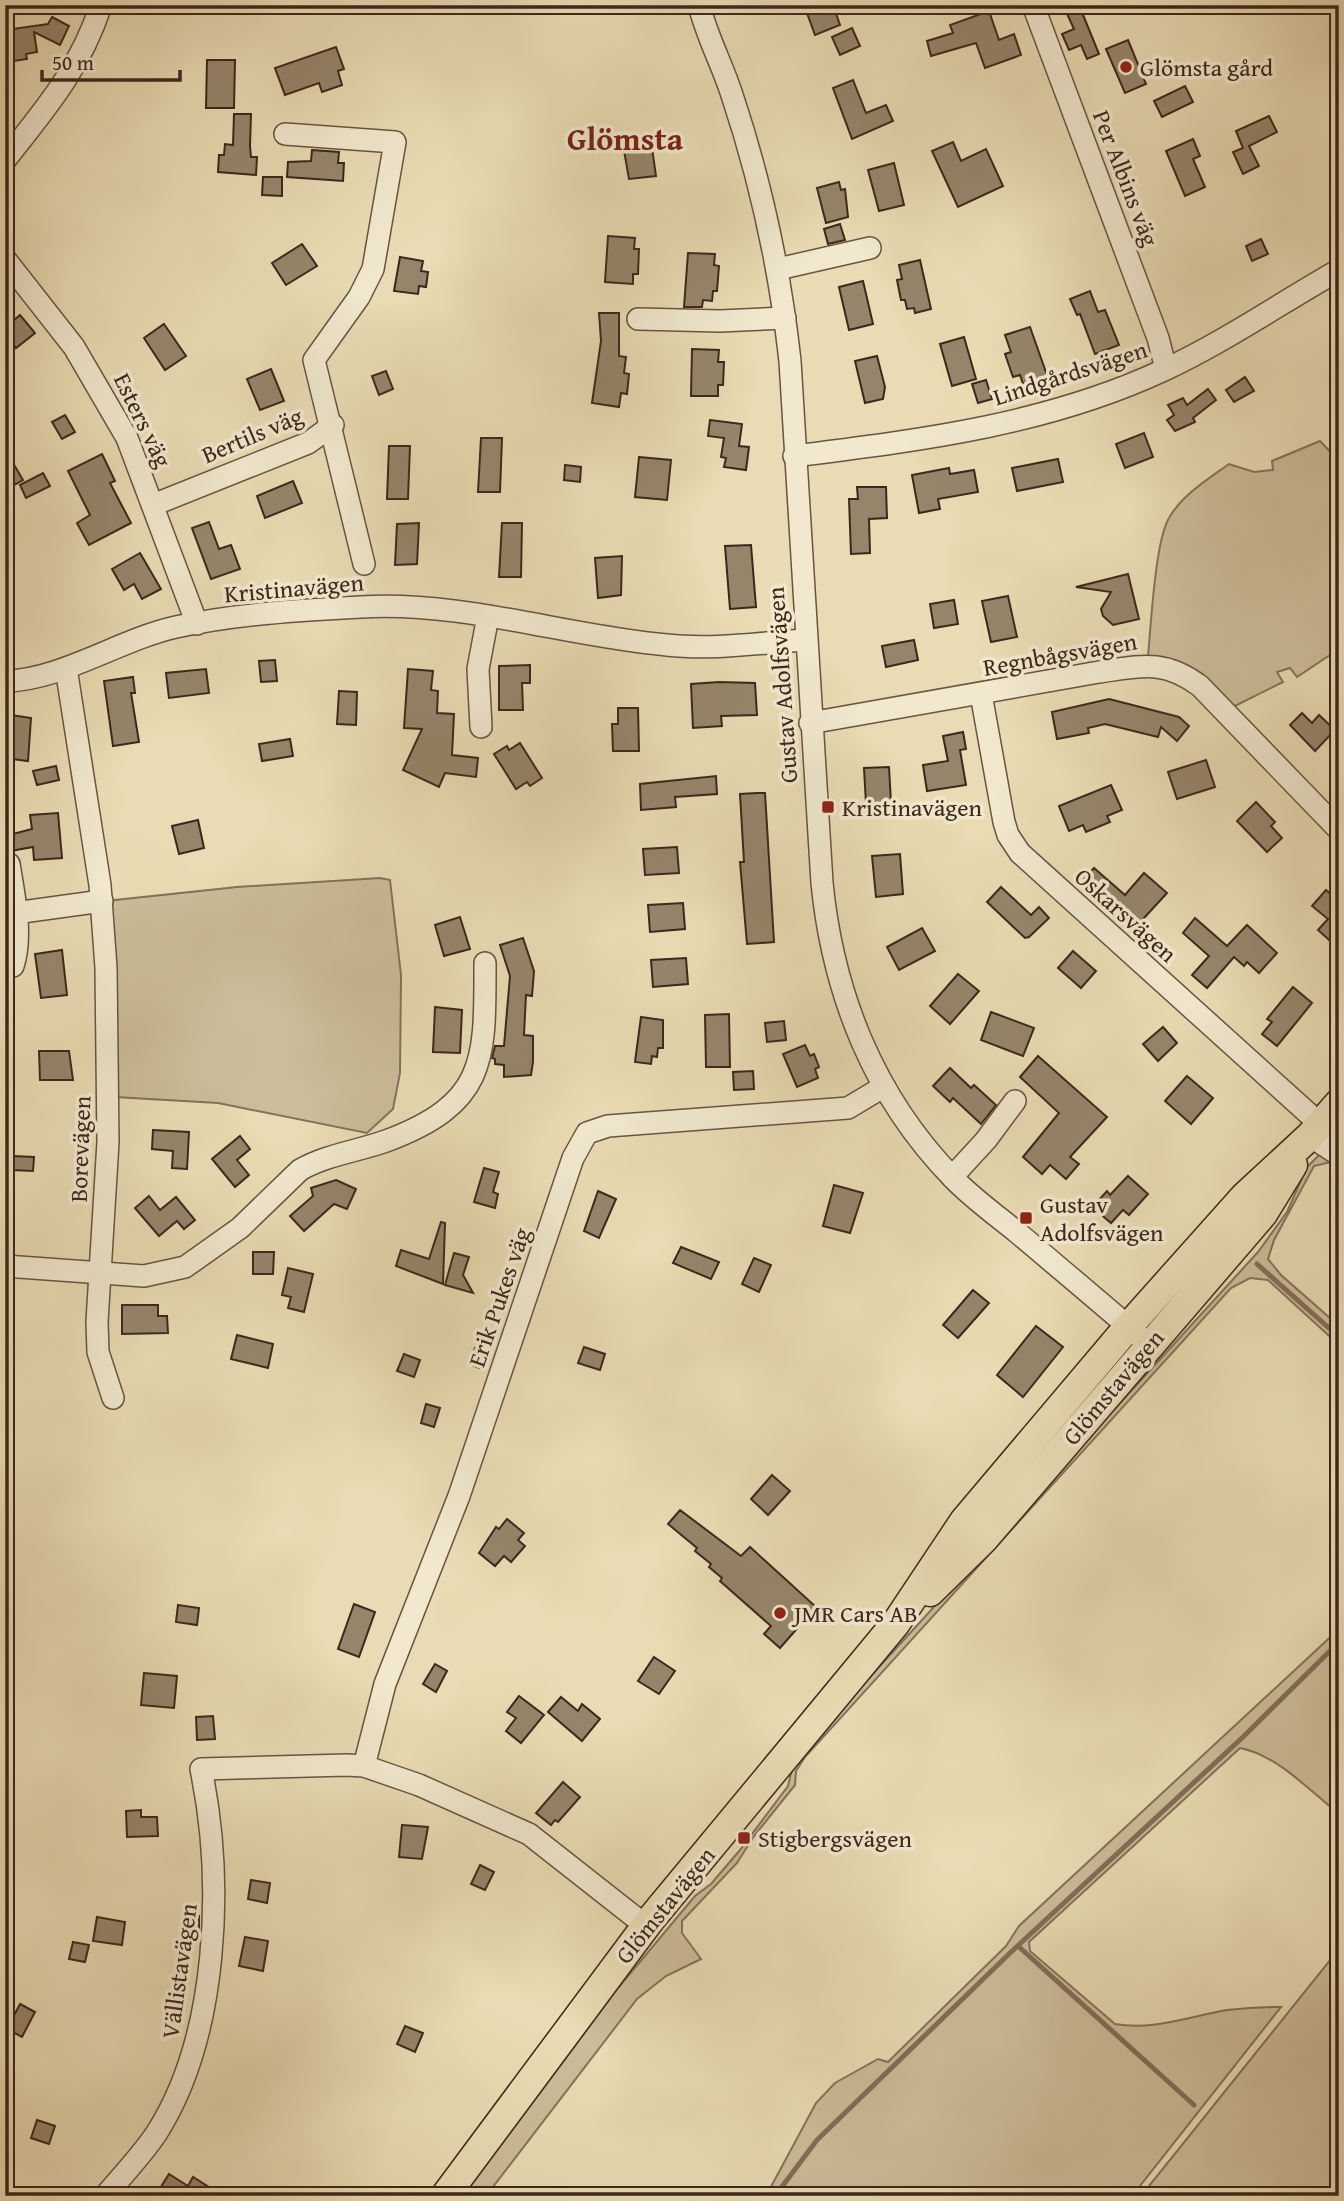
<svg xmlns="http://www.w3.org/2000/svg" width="1344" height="2201" viewBox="0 0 1344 2201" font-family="'Gentium Book Plus',serif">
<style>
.green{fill:#ccbc99;stroke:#84725a;stroke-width:2}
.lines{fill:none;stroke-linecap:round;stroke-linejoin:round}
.stream{stroke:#816e58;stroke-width:5}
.building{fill:#96856b;stroke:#3d271c;stroke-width:2}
.minor-casing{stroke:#685442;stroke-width:24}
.major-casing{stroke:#3d271c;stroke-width:31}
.minor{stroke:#f1e8ce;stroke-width:21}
.major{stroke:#e9dbb3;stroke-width:28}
.poi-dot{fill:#8f2418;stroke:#f1e8ce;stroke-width:2.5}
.labels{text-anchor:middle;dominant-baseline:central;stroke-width:7;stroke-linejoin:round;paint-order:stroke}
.poi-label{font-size:24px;fill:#3d271c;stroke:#f1e8ce;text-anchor:start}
.street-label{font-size:24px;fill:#3d271c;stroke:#f1e8ce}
.district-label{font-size:32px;font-weight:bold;fill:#7a1f14;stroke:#f1e8ce}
</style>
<rect width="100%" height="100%" fill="#e9dbb3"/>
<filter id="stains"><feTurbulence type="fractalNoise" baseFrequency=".00286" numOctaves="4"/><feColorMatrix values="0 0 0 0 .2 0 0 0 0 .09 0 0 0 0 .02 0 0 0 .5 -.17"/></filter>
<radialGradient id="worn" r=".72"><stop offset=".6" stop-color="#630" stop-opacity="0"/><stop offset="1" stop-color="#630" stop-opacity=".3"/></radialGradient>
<g class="green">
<path d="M1320 441 1339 461V649L1297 677 1290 668 1277 672 1283 682 1235 706H1230L1168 659 1148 656C1151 625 1155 542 1169 518 1182 495 1208 479 1229 464L1254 472 1273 470 1272 461Z"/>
<polygon points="380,878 390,880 401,975 400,1073 393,1109 367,1133 218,1103 115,1097 106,901 237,887"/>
<polygon points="1320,1154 1331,1162 1314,1166 1274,1240 1268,1259 1281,1275 1339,1326 1339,1345 1268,1280 1250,1278 1231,1288 805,1757 796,1771 795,1785 754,1836 737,1863 682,1921 682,1933 701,1959 666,1976 637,1999 486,2196 463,2196 618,1988 695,1896 711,1884 740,1850 788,1786 792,1769 838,1712 1258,1252 1287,1212 1307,1167"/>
<path d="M1339 1629V1814C1310 1791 1277 1755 1240 1748L1029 1942 1030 1951 1115 2024C1152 2031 1191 2016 1227 2010 1245 2008 1263 2007 1281 2007L1132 2196H766L816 2103 835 2083 878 2059 888 2062 1006 1946 1019 1926Z"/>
<polygon points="1339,1949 1339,2196 1141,2196"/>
</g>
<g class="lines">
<g class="stream">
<polyline points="1257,1264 1339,1337"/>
<polyline points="1018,1946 1194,2105"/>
<polyline points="775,2196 817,2140 1010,1953 1243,1737 1339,1642"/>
</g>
</g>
<g class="building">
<polygon points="804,5 833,5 840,25 815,35"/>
<polygon points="1063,5 1079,5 1099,54 1087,59 1081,45 1069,50 1062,34 1074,29"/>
<polygon points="989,11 999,40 1014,34 1021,55 985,68 976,43 931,56 927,41 953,33 950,25"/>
<polygon points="52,17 69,26 60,45 34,32 37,52 26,54 27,59 13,61 12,55 5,56 5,30 48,24"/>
<polygon points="852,28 860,46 840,55 832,37"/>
<polygon points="1128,40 1146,84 1125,93 1106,49"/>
<polygon points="336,47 344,69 338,71 342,85 322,92 319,83 285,95 275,68"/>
<polygon points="207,60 235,60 234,108 206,108"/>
<polygon points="853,80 866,113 886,105 893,121 852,139 833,88"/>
<polygon points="1185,86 1193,102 1162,117 1154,101"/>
<polygon points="234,114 251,114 250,146 251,157 257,157 256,175 218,172 219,155 224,155 225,144 233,145"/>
<polygon points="1269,116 1277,132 1249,146 1259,166 1243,174 1233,152 1243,148 1236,131"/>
<polygon points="1193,139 1200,156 1193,159 1205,187 1185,196 1166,151"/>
<polygon points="651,141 656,176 629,179 623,145"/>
<polygon points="953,142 961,161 986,149 1003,186 958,207 932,151"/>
<polygon points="312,150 339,152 338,163 344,163 343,181 287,177 288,162 311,161"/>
<polygon points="894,163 904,205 879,211 868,170"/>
<polygon points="263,177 282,177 282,196 262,195"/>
<polygon points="839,182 841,190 845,189 848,217 826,223 817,188"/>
<polygon points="840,224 845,240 828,244 824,229"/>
<polygon points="608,236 635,238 634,249 639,249 638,274 633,274 633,284 605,282"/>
<polygon points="1261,239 1268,254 1252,261 1246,246"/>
<polygon points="302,244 317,266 286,285 272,263"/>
<polygon points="688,253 715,254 714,265 719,266 717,291 713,291 712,301 703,300 702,307 684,307"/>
<polygon points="400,257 423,261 421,271 428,272 426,287 419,286 418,294 394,291"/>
<polygon points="920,260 931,309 915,313 914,308 907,309 905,300 901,300 897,280 902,279 899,265"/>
<polygon points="863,281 873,324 849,330 839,287"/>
<polygon points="1090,291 1098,312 1105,310 1119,345 1095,354 1080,314 1077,315 1070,299"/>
<polygon points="599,313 619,313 619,356 626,357 624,373 629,374 627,394 621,393 619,407 592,403 601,341"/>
<polygon points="20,315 35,333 16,348 5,335 5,328"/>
<polygon points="164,324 186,356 165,370 144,338"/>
<polygon points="1030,327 1048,378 1024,387 1020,375 1013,377 1005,354 1011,352 1005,335"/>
<polygon points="964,337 976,379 952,386 940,344"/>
<polygon points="692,349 719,350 718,362 724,362 723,385 718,385 718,396 691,396"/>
<polygon points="877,356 885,387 883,399 865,403 855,361"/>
<polygon points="271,369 284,401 260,410 247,379"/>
<polygon points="386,371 393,389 379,395 372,376"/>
<polygon points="1245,377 1254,391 1234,402 1226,390"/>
<polygon points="986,380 992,399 978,403 972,384"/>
<polygon points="1208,389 1216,400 1193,418 1195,422 1175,431 1167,420 1174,415 1168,405 1183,398 1187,405"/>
<polygon points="65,415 75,432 62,439 52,422"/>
<polygon points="710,420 742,424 739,446 749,447 746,470 724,467 726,458 721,457 724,438 708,436"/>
<polygon points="1144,433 1153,457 1125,468 1116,444"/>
<polygon points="481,438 502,438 500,492 478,492"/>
<polygon points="389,446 410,446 408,499 387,499"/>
<polygon points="5,449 23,480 5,490"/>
<polygon points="102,454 115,481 110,483 131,523 89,545 77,523 90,515 68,471"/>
<polygon points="639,457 671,460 667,500 635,497"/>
<polygon points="1058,459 1063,482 1017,491 1012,468"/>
<polygon points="565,465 581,467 580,482 564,480"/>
<polygon points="949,468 950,474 974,470 978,492 938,499 940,509 919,513 912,475"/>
<polygon points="43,473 50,486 26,498 20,485"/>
<polygon points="293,481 302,503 265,518 257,496"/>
<polygon points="857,487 886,487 887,518 869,519 870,553 851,554 849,499 858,499"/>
<polygon points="209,522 219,549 231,545 240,569 211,579 192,528"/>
<polygon points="419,523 417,564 395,565 397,524"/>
<polygon points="502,523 522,523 521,577 499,577"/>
<polygon points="751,545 756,607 730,609 725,546"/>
<polygon points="140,553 161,589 142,599 134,584 124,590 112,569"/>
<polygon points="622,556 621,595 598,598 595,558"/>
<polygon points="1128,574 1139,619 1113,625 1103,616 1101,609 1111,592 1076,587"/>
<polygon points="1008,596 1017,637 991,642 982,601"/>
<polygon points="954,600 958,624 934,628 930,604"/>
<polygon points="914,640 918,660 886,667 882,646"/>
<polygon points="275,660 277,681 261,682 259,661"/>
<polygon points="530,665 530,683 522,683 523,710 499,710 499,666"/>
<polygon points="206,669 209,693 169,698 166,673"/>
<polygon points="408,669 433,671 431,690 438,691 437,713 454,714 452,755 478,758 476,777 445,773 439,787 403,770 422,729 404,728"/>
<polygon points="133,677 135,693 131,693 139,742 113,746 104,681"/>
<polygon points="719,682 755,683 757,715 721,716 722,726 693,728 691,684"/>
<polygon points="339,691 357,692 356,725 337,724"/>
<polygon points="1109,699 1179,717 1189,726 1177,741 1161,727 1158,737 1105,724 1088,728 1089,733 1057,739 1052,712"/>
<polygon points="618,708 638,708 639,751 613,751 612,724 618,724"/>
<polygon points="1302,713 1312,723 1319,715 1335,730 1315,751 1290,725"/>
<polygon points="5,714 31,718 28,761 5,758"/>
<polygon points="963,732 966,749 960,750 966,785 927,791 923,765 948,761 943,736"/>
<polygon points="290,739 293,756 262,761 259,744"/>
<polygon points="520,743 542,778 530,786 527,782 516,789 494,754 507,746 509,750"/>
<polygon points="1206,760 1215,787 1177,799 1168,772"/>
<polygon points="56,766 59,780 37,785 33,771"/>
<polygon points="889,767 891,803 866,804 864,768"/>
<polygon points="716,776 717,794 675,797 676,807 641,810 640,784"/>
<polygon points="1111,785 1122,810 1107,816 1110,822 1086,832 1083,825 1069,831 1059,806"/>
<polygon points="757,793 765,793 774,942 747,944 740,862 744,862 740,794"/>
<polygon points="1256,802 1275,822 1271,826 1282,838 1267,852 1237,821"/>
<polygon points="58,813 62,858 34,860 33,847 5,852 5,836 32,829 30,815"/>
<polygon points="198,820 204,848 179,854 172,826"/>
<polygon points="677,847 679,873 645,875 643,849"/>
<polygon points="900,854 903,894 876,897 872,856"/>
<polygon points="1094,868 1125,895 1144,873 1167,893 1133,930 1111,910 1115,906 1084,879"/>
<polygon points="1001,887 1031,915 1039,907 1049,918 1029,937 1025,938 987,902"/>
<polygon points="1326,890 1339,901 1339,949 1318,930 1328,919 1312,906"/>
<polygon points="683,903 685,929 650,932 648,905"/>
<polygon points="460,917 470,949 444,956 435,925"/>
<polygon points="1195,918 1227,946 1247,925 1277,953 1259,973 1247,962 1244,966 1234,957 1207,988 1192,975 1209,956 1183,933"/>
<polygon points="922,928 935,951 899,970 887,947"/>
<polygon points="523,938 534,971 532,996 526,995 524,1035 533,1036 533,1062 531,1075 504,1077 504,1065 495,1064 495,1059 492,1058 495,1046 504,1046 510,976 500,945"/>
<polygon points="62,950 67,995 41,998 35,954"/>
<polygon points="1073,951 1096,971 1081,988 1058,968"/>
<polygon points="686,958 688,984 653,987 651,960"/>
<polygon points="958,974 979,991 950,1024 930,1006"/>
<polygon points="1293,987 1312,1003 1277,1046 1262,1034 1272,1022 1267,1019"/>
<polygon points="435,1007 462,1010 460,1053 433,1052"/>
<polygon points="991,1012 1034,1028 1023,1056 981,1040"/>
<polygon points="729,1014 730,1067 706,1067 705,1015"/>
<polygon points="641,1017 663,1020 663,1048 658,1048 657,1057 652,1056 651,1064 635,1062"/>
<polygon points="784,1021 786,1040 767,1042 765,1023"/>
<polygon points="1163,1027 1177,1043 1158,1061 1143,1044"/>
<polygon points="805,1045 810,1056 814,1054 819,1067 815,1069 818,1078 797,1087 783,1054"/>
<polygon points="39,1051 69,1051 73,1080 40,1080"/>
<polygon points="1038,1056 1107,1117 1070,1157 1079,1164 1066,1179 1050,1165 1042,1174 1023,1157 1059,1113 1020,1077"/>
<polygon points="950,1068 971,1088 974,1085 996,1105 981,1124 953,1098 950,1102 933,1086"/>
<polygon points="753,1071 754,1089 734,1090 733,1072"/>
<polygon points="1187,1076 1213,1098 1191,1124 1165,1101"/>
<polygon points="153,1130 189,1132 187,1169 172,1168 173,1151 152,1149"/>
<polygon points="240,1136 250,1149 237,1160 249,1175 235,1187 212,1159"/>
<polygon points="12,1156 34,1157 33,1171 12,1170"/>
<polygon points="484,1168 499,1172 493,1192 498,1194 495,1208 474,1202"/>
<polygon points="1128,1176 1148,1194 1129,1215 1123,1210 1111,1223 1097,1211 1100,1207 1096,1203 1107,1191 1110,1195"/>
<polygon points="336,1180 356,1189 347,1209 334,1204 304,1231 290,1216 313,1196 311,1188"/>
<polygon points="834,1185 863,1193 850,1233 823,1226"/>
<polygon points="598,1191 616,1199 599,1238 584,1231"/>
<polygon points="149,1196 160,1210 176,1197 195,1220 184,1229 177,1221 159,1236 135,1208"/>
<polygon points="441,1222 445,1223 443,1284 396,1266 401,1250 429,1259"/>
<polygon points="681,1247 719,1262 711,1279 673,1263"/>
<polygon points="253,1252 274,1252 273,1274 253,1274"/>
<polygon points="454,1253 469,1257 463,1275 473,1293 445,1285"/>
<polygon points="754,1258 771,1265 759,1292 742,1284"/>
<polygon points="288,1268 313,1274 304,1312 288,1308 291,1297 282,1295"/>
<polygon points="973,1290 989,1303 958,1338 943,1325"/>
<polygon points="122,1305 158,1305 158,1316 167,1316 168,1333 122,1334"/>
<polygon points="1036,1326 1063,1347 1023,1397 997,1375"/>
<polygon points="237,1335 273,1344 268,1368 231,1359"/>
<polygon points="584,1347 605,1354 600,1370 578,1363"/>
<polygon points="475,1348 488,1353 482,1369 469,1364"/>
<polygon points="404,1354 420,1360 414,1377 397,1371"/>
<polygon points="426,1404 440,1408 434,1427 421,1423"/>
<polygon points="772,1475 790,1491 768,1515 751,1499"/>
<polygon points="680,1510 741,1556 750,1547 816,1607 780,1648 764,1634 771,1626 720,1581 722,1578 709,1567 711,1564 695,1551 697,1548 668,1524"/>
<polygon points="507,1519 524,1533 518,1540 525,1546 511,1562 504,1556 495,1566 479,1553 496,1527 499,1529"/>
<polygon points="354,1604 375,1612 359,1657 338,1649"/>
<polygon points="178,1605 199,1608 197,1625 176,1622"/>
<polygon points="654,1657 675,1671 659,1694 638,1681"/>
<polygon points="435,1664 447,1671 436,1692 423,1684"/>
<polygon points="144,1673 177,1676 174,1708 141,1705"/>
<polygon points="519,1696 544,1715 521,1743 506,1731 516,1718 507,1712"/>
<polygon points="561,1697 578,1711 582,1704 600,1719 582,1741 548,1712"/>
<polygon points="213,1716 215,1739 197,1740 196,1717"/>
<polygon points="563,1782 580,1797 558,1822 555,1820 551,1825 536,1813"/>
<polygon points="141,1810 141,1817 157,1817 158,1836 127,1837 126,1811"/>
<polygon points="402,1825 428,1827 422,1859 399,1857"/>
<polygon points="480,1865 494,1872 485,1890 471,1884"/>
<polygon points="251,1880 270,1883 267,1903 248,1899"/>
<rect x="183" y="1916" width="16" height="20"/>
<polygon points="97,1917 125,1922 122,1945 93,1941"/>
<polygon points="245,1937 268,1941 263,1971 239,1966"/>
<polygon points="73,1942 89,1945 85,1962 69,1959"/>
<polygon points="20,2004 35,2012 22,2037 7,2029"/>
<polygon points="405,2026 423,2033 415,2052 397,2044"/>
<polygon points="37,2120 55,2126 49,2144 31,2138"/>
<polygon points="169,2174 188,2186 193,2177 223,2196 168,2196 159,2190"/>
</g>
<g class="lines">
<g class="minor-casing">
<g id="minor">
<path d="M699 5C707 37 722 64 732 95 761 182 780 270 790 361L822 883C833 994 874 1097 953 1178 972 1198 996 1215 1018 1233 1058 1267 1099 1301 1139 1336"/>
<polyline points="1033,5 1158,338 1166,369"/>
<polyline points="285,134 395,142 373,269 359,297 314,360 364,564"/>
<path d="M5 160C46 108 80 69 101 5"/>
<polyline points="5,259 74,347 127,438 197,624"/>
<polyline points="778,269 870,248"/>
<polyline points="638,319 720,321 785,318"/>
<path d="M794 456C921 440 1046 425 1164 370 1224 342 1281 303 1339 270"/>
<polyline points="153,505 308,443 333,425"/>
<polyline points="66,668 100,885 106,968 108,1142 97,1322 98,1352 113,1398"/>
<path d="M5 681C59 681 121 639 176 627 236 614 301 610 361 607 465 601 565 636 667 645 712 650 759 643 805 640"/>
<polyline points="981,694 1004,822 1008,835 1020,853 1320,1124"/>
<path d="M810 723 1099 672C1141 666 1164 659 1200 686L1339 830"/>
<polyline points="481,727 478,669 488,616"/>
<path d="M9 864C14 895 23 936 13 966"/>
<polyline points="15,913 102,901"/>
<polyline points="1310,1136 1339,1155"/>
<polyline points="952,1177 986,1140 1015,1101"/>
<path d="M5 1266 144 1276 185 1267 240 1228 300 1170C326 1155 358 1151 386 1141 488 1103 485 1059 485 963"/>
<polyline points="364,1766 385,1684 459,1496 573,1158 587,1133 608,1126 848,1108 883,1087"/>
<path d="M105 2196C122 2176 141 2156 156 2134 219 2036 224 1881 201 1769L346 1765 364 1766 419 1785 529 1834 646 1926"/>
</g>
</g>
<g class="major-casing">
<g id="major">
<polyline points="930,1592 984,1539 1263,1214 1293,1165"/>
<polyline points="445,2196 651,1919 896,1623 964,1521 1128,1327 1244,1197 1310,1136 1339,1103"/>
</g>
</g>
<use href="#minor" class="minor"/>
<use href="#major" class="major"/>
</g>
<g class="poi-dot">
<circle cx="1126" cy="67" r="7"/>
<rect x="821" y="800" width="14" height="14" rx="3.5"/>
<rect x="1019" y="1211" width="14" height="14" rx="3.5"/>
<circle cx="780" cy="1613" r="7"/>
<rect x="737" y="1831" width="14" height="14" rx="3.5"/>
</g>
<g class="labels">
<g class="poi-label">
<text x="1140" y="67">Glömsta gård</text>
<text x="842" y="807">Kristinavägen</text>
<text x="1040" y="1204">Gustav<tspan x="1040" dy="28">Adolfsvägen</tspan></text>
<text x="794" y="1613">JMR Cars AB</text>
<text x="758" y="1838">Stigbergsvägen</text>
</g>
<g class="street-label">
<text transform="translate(1126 178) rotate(69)">Per Albins väg</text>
<text transform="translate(1070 373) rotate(-18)">Lindgårdsvägen</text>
<text transform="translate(143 420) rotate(64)">Esters väg</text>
<text transform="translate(252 435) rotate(-23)">Bertils väg</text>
<text transform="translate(294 588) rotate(-5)">Kristinavägen</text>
<text transform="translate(1060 654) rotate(-10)">Regnbågsvägen</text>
<text transform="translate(782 685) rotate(-94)">Gustav Adolfsvägen</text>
<text transform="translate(1126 915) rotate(42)">Oskarsvägen</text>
<text transform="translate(80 1149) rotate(-88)">Borevägen</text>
<text transform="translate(499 1297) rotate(-71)">Erik Pukes väg</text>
<text transform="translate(1113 1387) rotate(-50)">Glömstavägen</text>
<text transform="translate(665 1905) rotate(-51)">Glömstavägen</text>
<text transform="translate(179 1971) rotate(-82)">Vällistavägen</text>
</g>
<g class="district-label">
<text x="625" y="138">Glömsta</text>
</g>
</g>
<rect width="1344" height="2201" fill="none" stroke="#e9dbb3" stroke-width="28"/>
<rect x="7" y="7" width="1330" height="2187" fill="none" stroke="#3d271c" stroke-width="3.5"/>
<rect x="14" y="14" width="1316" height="2173" fill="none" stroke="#3d271c" stroke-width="2"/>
<path d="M42 70v10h138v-10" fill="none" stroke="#3d271c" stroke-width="3.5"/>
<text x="52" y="70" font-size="21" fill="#3d271c" stroke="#f1e8ce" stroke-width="5" paint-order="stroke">50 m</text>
<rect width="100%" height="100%" filter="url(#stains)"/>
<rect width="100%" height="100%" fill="url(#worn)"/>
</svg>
